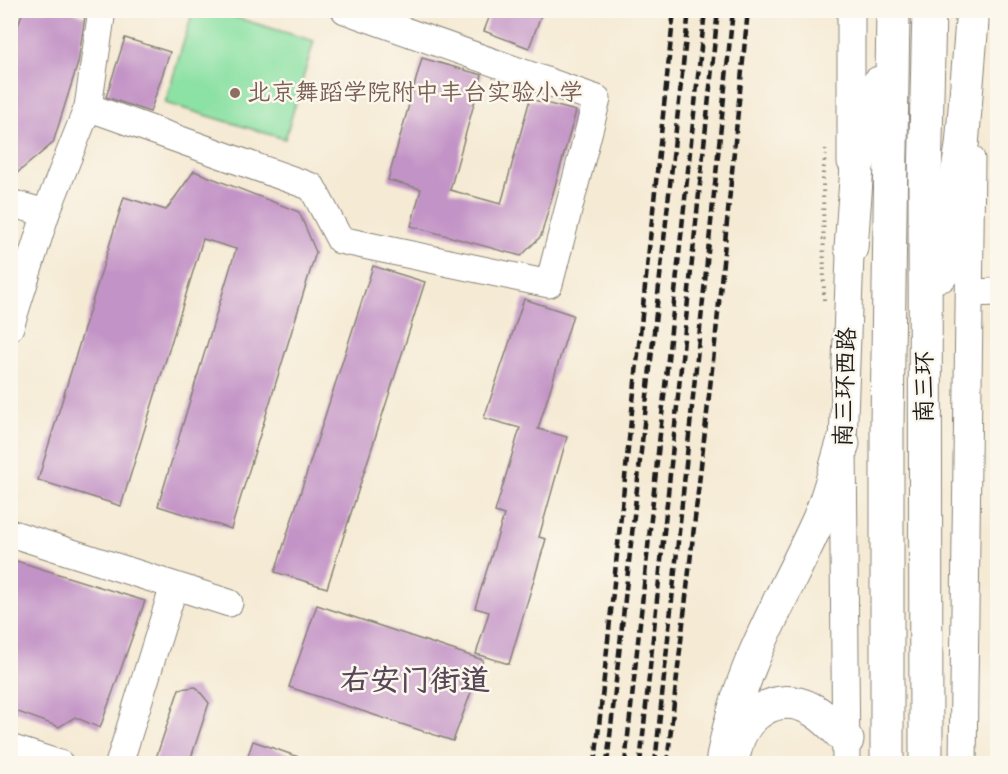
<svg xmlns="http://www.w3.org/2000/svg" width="1008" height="774" viewBox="0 0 1008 774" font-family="Mynerve,'LXGW WenKai TC',sans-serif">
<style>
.green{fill:#8ce1a4;stroke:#547e60;stroke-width:1.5}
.building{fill:#c293c6}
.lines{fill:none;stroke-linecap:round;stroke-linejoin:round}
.minor-casing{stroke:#888378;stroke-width:29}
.major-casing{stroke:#888378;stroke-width:35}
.highway-casing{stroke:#888378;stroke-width:35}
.path{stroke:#888378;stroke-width:4;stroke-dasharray:1.5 4.5;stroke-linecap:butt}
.minor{stroke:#fff;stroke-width:27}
.major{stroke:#fff;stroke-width:33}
.highway{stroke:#fff;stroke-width:33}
.rail{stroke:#1c1c1c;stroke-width:4.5;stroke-dasharray:9 4.5;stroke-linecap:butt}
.education-dot{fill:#8d6e63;stroke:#fbf7ec;stroke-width:2}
.labels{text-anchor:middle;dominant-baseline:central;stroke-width:5;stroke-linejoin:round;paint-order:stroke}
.education-label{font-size:24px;fill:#785e54;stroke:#fbf7ec;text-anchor:start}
.street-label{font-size:24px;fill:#1c1c1c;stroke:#fbf7ec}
.district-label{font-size:30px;font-weight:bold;fill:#564658;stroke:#fbf7ec}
</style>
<rect width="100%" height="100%" fill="#fbf7ec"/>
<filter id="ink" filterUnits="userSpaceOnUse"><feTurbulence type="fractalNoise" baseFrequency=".0167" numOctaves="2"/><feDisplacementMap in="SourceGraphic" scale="12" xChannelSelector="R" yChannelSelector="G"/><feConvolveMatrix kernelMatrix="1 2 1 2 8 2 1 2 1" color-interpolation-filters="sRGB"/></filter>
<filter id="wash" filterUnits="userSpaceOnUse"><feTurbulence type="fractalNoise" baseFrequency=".008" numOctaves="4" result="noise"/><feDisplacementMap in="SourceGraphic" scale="24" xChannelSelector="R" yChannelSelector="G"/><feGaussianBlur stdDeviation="1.35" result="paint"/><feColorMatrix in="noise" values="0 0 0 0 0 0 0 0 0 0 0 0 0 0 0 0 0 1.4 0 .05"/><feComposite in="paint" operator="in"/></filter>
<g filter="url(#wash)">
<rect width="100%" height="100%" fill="#f5ead4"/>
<polygon class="green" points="193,11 214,11 314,41 285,139 165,103"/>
<g id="blocks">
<g class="building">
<polygon points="23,10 69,10 85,16 78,63 53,143 10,179 10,51"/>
<polygon points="492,10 543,10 529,48 484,31"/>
<polygon points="125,38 170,52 150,112 106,97"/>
<polygon points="422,58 482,75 450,190 501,204 530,99 576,111 541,236 521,256 411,226 421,189 388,180"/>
<polygon points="194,171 299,212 316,252 231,529 158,506 236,249 203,239 121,506 38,480 124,197 166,210"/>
<polygon points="373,266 425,282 327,588 275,572"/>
<polygon points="524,299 573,315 538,429 567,437 539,537 546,539 509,664 476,654 489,612 475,608 504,515 495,512 520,428 484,418"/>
<polygon points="10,559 145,601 100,728 75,717 59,727 10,709"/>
<polygon points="317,605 483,660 453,741 289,687"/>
<polygon points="196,687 209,703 189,764 154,764 179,689"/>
<polygon points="253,741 310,761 309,764 245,764"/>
</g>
</g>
</g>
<g filter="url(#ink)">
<use href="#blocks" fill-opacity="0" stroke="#888378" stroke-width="1.5"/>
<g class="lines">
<g class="minor-casing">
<g id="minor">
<polyline points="88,107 312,187 340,240 549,284 597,99 345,10"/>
<polyline points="851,162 851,10"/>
<polyline points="10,203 46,213"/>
<polyline points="970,293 998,292"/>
<polyline points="10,327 46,213 88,107 102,10"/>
<polyline points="10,533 229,603"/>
<polyline points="10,748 60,764"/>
<polyline points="119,764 174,586"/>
<polyline points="846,764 843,443 851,228"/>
<polyline points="963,764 971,159"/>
</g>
</g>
<g class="major-casing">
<g id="major">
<path d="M735 750C742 715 777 690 811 709 825 716 836 729 847 740"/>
<path d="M722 764C736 674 781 602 818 521 829 497 835 468 843 443"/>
</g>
</g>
<g class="highway-casing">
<g id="highway">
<polyline points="851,248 857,167 879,83"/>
<polyline points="941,275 962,146 972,21"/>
<polyline points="887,764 887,425 893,10"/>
<polyline points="926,764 925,182 929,10"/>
</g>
</g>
<polyline class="path" points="824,300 823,174 826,149"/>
<use href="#minor" class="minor"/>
<use href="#major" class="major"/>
<use href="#highway" class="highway"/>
<g class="rail">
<polyline points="595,764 674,10"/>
<polyline points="607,764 689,10"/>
<polyline points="625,764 705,10"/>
<polyline points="640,764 718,10"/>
<polyline points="655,764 733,10"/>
<polyline points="667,764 715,343 748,10"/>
</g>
</g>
</g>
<circle class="education-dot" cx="235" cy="93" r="6"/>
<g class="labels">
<g class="education-label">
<text x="247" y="93">北京舞蹈学院附中丰台实验小学</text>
</g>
<g class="street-label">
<text transform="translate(846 387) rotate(-88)">南三环西路</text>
<text transform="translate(925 387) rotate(-90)">南三环</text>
</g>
<g class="district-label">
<text x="415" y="681">右安门街道</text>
</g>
</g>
<rect width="1008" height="774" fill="none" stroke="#fbf7ec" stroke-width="36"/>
</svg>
